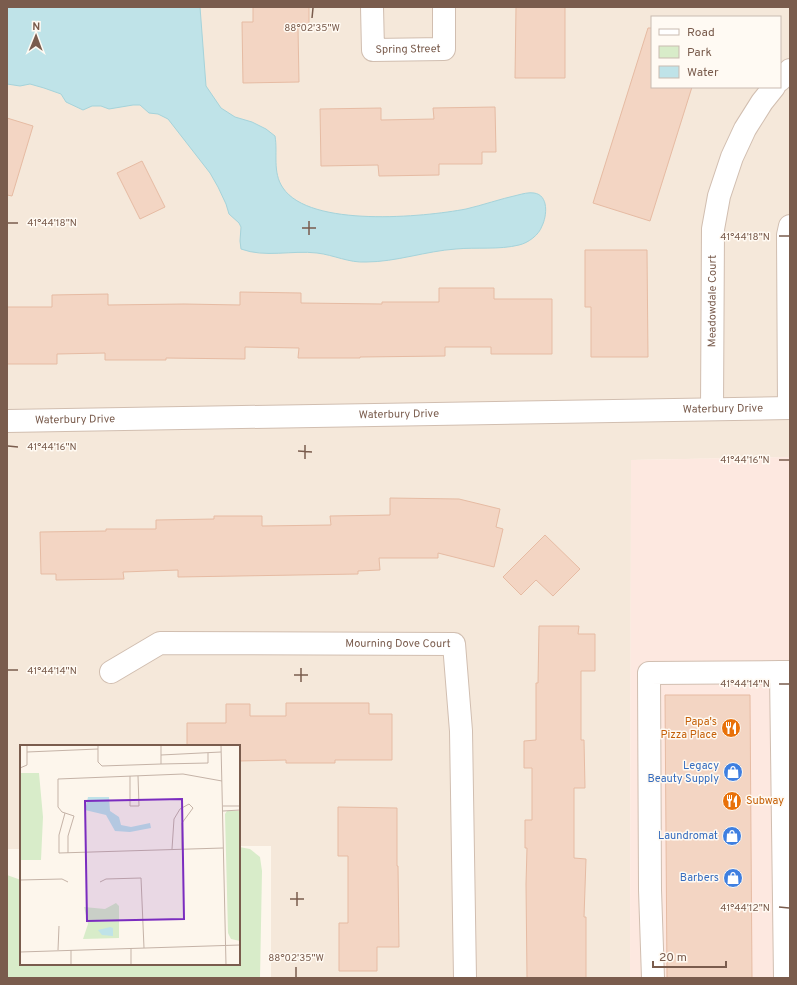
<svg xmlns="http://www.w3.org/2000/svg" width="797" height="985" viewBox="0 0 797 985" font-family="Overpass,sans-serif">
<style>
.residential{fill:#f5e8da;fill-rule:evenodd}
.commercial{fill:#fde8e0}
.green{fill:#d8ecc9}
.water{fill:#bfe3e8;stroke:#a5d3da}
.building{fill:#f3d5c3;stroke:#e6bba3}
.lines{fill:none;stroke-linecap:round;stroke-linejoin:round}
.minor-casing{stroke:#d1beb0;stroke-width:24}
.minor{stroke:#fff;stroke-width:22}
.ticks{fill:none;stroke:#7a5c4d;stroke-width:1.5}
.labels{text-anchor:middle;dominant-baseline:central;stroke-width:3;stroke-linejoin:round;paint-order:stroke}
.street-label{font-size:11px;fill:#7a5c4d;stroke:#fffaf3}
.food-label{font-size:11px;fill:#c56008;stroke:#fffaf3;text-anchor:end}
.shop-label{font-size:11px;fill:#366cbe;stroke:#fffaf3;text-anchor:end}
.inset-road{fill:none;stroke:#c5b3a7;stroke-width:1}
.view{fill:#7b2cbf;fill-opacity:0.15;stroke:#7b2cbf;stroke-width:2}
.inset-edge{fill:none;stroke:#7a5c4d;stroke-width:2}
.ticks-label{font-size:10px;text-anchor:middle;fill:#7a5c4d;stroke:#fffaf3;stroke-width:3;stroke-linejoin:round;paint-order:stroke}
</style>
<rect width="100%" height="100%" fill="#fdf6ec"/>
<path class="residential" d="M7 7H790V457L631 460 630 978H271V846H239V746H21V849H7ZM652 17H780V87H652Z"/>
<polygon class="commercial" points="790,457 790,978 630,978 631,460"/>
<polygon class="green" points="239,847 250,849 260,857 262,871 260,978 7,978 7,875 21,880 21,964 239,964"/>
<path class="water" d="M7 7H200L206 86 221 108 235 117 252 122 266 129 275 136C278 153 272 172 283 188 310 228 424 217 466 209 483 205 500 199 518 195 522 194 529 192 534 193 549 195 547 216 542 226 539 235 528 243 519 245 499 250 477 247 456 249 426 251 396 262 366 262 349 263 334 255 317 253 292 250 265 258 241 249L240 241 241 227 239 223 229 214 226 204 218 187 210 173 168 119 158 114 149 113 140 105H133L109 109 101 106H92L83 110 66 102 61 94 44 88 30 84 20 86 7 84Z"/>
<g class="building">
<polygon points="253,7 309,7 309,28 298,28 299,82 243,83 242,22 253,22"/>
<polygon points="516,7 565,7 565,78 515,78"/>
<polygon points="648,28 652,28 652,87 692,87 650,221 593,203"/>
<polygon points="495,107 496,152 482,152 482,164 439,164 439,175 379,176 378,165 321,166 320,109 381,108 381,120 434,119 433,108"/>
<polygon points="7,118 33,126 12,196 7,195"/>
<polygon points="142,161 165,207 140,219 117,173"/>
<polygon points="585,250 647,250 648,357 591,357 591,307 585,307"/>
<polygon points="439,288 494,288 494,299 552,299 552,354 491,354 491,347 445,347 445,356 360,357 360,358 298,358 299,348 245,347 245,359 166,358 166,360 105,360 105,353 57,354 57,364 7,364 7,307 52,307 52,295 108,294 108,305 184,304 240,305 240,292 301,293 301,303 382,304 382,302 439,302"/>
<polygon points="390,498 459,499 500,509 496,527 503,529 494,567 438,553 438,558 379,558 380,570 358,571 358,574 178,577 178,570 123,572 124,579 56,580 56,574 41,574 40,532 106,531 106,529 156,529 156,520 214,519 214,516 262,516 262,526 331,525 330,516 390,515"/>
<polygon points="545,535 580,569 553,596 536,580 521,595 503,577"/>
<polygon points="539,626 579,626 578,634 595,634 595,671 581,671 581,740 584,740 585,788 574,788 574,858 586,859 584,917 586,917 586,978 527,978 526,884 527,848 525,848 525,820 532,820 532,768 524,768 524,741 536,740 536,683 538,683"/>
<polygon points="665,695 750,695 752,978 667,978"/>
<polygon points="286,703 369,703 369,714 392,714 392,760 335,760 335,763 286,763 286,760 239,761 239,746 187,746 187,723 226,723 226,704 250,704 250,716 286,716"/>
<polygon points="338,807 397,808 397,866 398,866 399,947 377,947 377,971 339,971 339,923 348,923 348,856 338,856"/>
</g>
<g class="lines">
<g class="minor-casing">
<g id="minor">
<path id="s1" d="M372 7 373 50 444 49V7"/>
<polyline points="780,80 790,70"/>
<polyline points="789,408 788,235 790,226"/>
<path id="s2" d="M712 409 713 229 719 196 732 157 745 129 762 102 774 87"/>
<path id="s3" d="M7 421 790 408"/>
<path id="s4" d="M111 672 160 643 454 644 461 731 465 978"/>
<polyline points="653,978 650,890 649,673 781,672"/>
<polyline points="785,978 781,672 790,672"/>
</g>
</g>
<use href="#minor" class="minor"/>
</g>
<path class="ticks" d="M312 18 313 8M8 223H18M302 228H316M309 235V221M779 236H789M8 446 18 447M298 451 312 452M305 459V445M779 460H789M8 670H18M294 675H308M301 682V668M779 684H789M290 899H304M297 906V892M779 907 789 908M296 977V967"/>
<defs>
<g id="restaurant-disc" transform="scale(1)"><circle r="9.5" fill="#e8710a" stroke="#fffaf3"/><path d="M-5-6h1v4h1v-4h1v4h1v-4h1v5L-1.5 .5V6h-2V.5L-5-1ZM5-6V6H3V1.5H1.5Q1.5-4 5-6Z" fill="#fff"/></g>
<g id="shop-disc" transform="scale(1)"><circle r="9.5" fill="#3f7fe0" stroke="#fffaf3"/><path d="M-5-2.5h2.3a2.7 3.5 0 0 1 5.4 0H5L5.5 6h-11ZM-1.5-2.5h3a1.5 2.3 0 0 0-3 0Z" fill="#fff"/></g>
</defs>
<g fill-rule="evenodd">
<use href="#restaurant-disc" x="731" y="728"/>
<use href="#shop-disc" x="733" y="772"/>
<use href="#restaurant-disc" x="732" y="801"/>
<use href="#shop-disc" x="732" y="836"/>
<use href="#shop-disc" x="733" y="878"/>
</g>
<g class="labels">
<g class="street-label">
<text stroke="none"><textPath href="#s1" startOffset="78">Spring Street</textPath></text>
<text stroke="none"><textPath href="#s2" startOffset="108">Meadowdale Court</textPath></text>
<text stroke="none"><textPath href="#s3" startOffset="716">Waterbury Drive</textPath></text>
<text stroke="none"><textPath href="#s3" startOffset="392">Waterbury Drive</textPath></text>
<text stroke="none"><textPath href="#s3" startOffset="68">Waterbury Drive</textPath></text>
<text stroke="none"><textPath href="#s4" startOffset="295">Mourning Dove Court</textPath></text>
</g>
<g class="food-label">
<text x="717" y="722">Papa's<tspan x="717" dy="13">Pizza Place</tspan></text>
<text x="746" y="801" text-anchor="start">Subway</text>
</g>
<g class="shop-label">
<text x="719" y="766">Legacy<tspan x="719" dy="13">Beauty Supply</tspan></text>
<text x="718" y="836">Laundromat</text>
<text x="719" y="878">Barbers</text>
</g>
</g>
<g transform="translate(20 745)">
<rect width="220" height="220" fill="#fdf6ec"/>
<path d="M0 28H19L23 72 21 115H0ZM207 66H220V196L211 194 208 188 205 69ZM96 158 99 161V193L63 194 68 179 64 162 85 164Z" fill="#d8ecc9"/>
<path d="M68 52H89L90 66 99 72 101 80 111 82 130 78 131 83 110 87 95 86 86 70 65 65ZM90 182 93 183V191L82 190 78 185Z" fill="#bfe3e8"/>
<path class="inset-road" d="M78 0V17L82 21 141 19V0M201 0 206 220M7 7 78 4M141 10 201 7M141 19 188 18V8M0 23 7 20V0M110 31V61H119L118 31M203 61H220M203 66 220 65M45 68 39 90V108L203 103M152 104 154 74 160 64 169 59 173 63 162 78V104M48 108V91L54 71 42 67 38 62V34L163 29 202 36M0 135 42 134 48 137M80 137 86 134 121 133 124 203M111 203V220M38 205 39 181M51 205V220M0 207 220 200"/>
<path class="view" d="M162 54 164 174 67 176 65 56Z"/>
<rect width="220" height="220" class="inset-edge"/>
</g>
<g class="ticks-label">
<text x="312" y="31">88°02'35"W</text>
<text x="52" y="226">41°44'18"N</text>
<text x="745" y="240">41°44'18"N</text>
<text x="52" y="450">41°44'16"N</text>
<text x="745" y="463">41°44'16"N</text>
<text x="52" y="674">41°44'14"N</text>
<text x="745" y="687">41°44'14"N</text>
<text x="745" y="911">41°44'12"N</text>
<text x="296" y="961">88°02'35"W</text>
</g>
<rect width="797" height="985" fill="none" stroke="#7a5c4d" stroke-width="16"/>
<rect x="651" y="16" width="130" height="72" fill="#fffaf3" stroke="#cabbb1"/>
<rect x="659" y="29" width="20" height="6" fill="#ffffff" stroke="#cabbb1"/>
<text x="687" y="36" font-size="12" fill="#7a5c4d">Road</text>
<rect x="659" y="46" width="20" height="12" fill="#d8ecc9" stroke="#cabbb1"/>
<text x="687" y="56" font-size="12" fill="#7a5c4d">Park</text>
<rect x="659" y="66" width="20" height="12" fill="#bfe3e8" stroke="#cabbb1"/>
<text x="687" y="76" font-size="12" fill="#7a5c4d">Water</text>
<g transform="translate(36 36) rotate(1)" stroke="#fffaf3" stroke-width="3" paint-order="stroke">
<path d="M0-3L7 15L0 10L-7 15Z" fill="#7a5c4d"/>
<text y="-6" font-size="11" font-weight="bold" text-anchor="middle" fill="#7a5c4d">N</text>
</g>
<path d="M653 961v6h73v-6" fill="none" stroke="#7a5c4d" stroke-width="2"/>
<text x="659" y="961" font-size="12" fill="#7a5c4d" stroke="#fffaf3" stroke-width="3" paint-order="stroke">20 m</text>
</svg>
